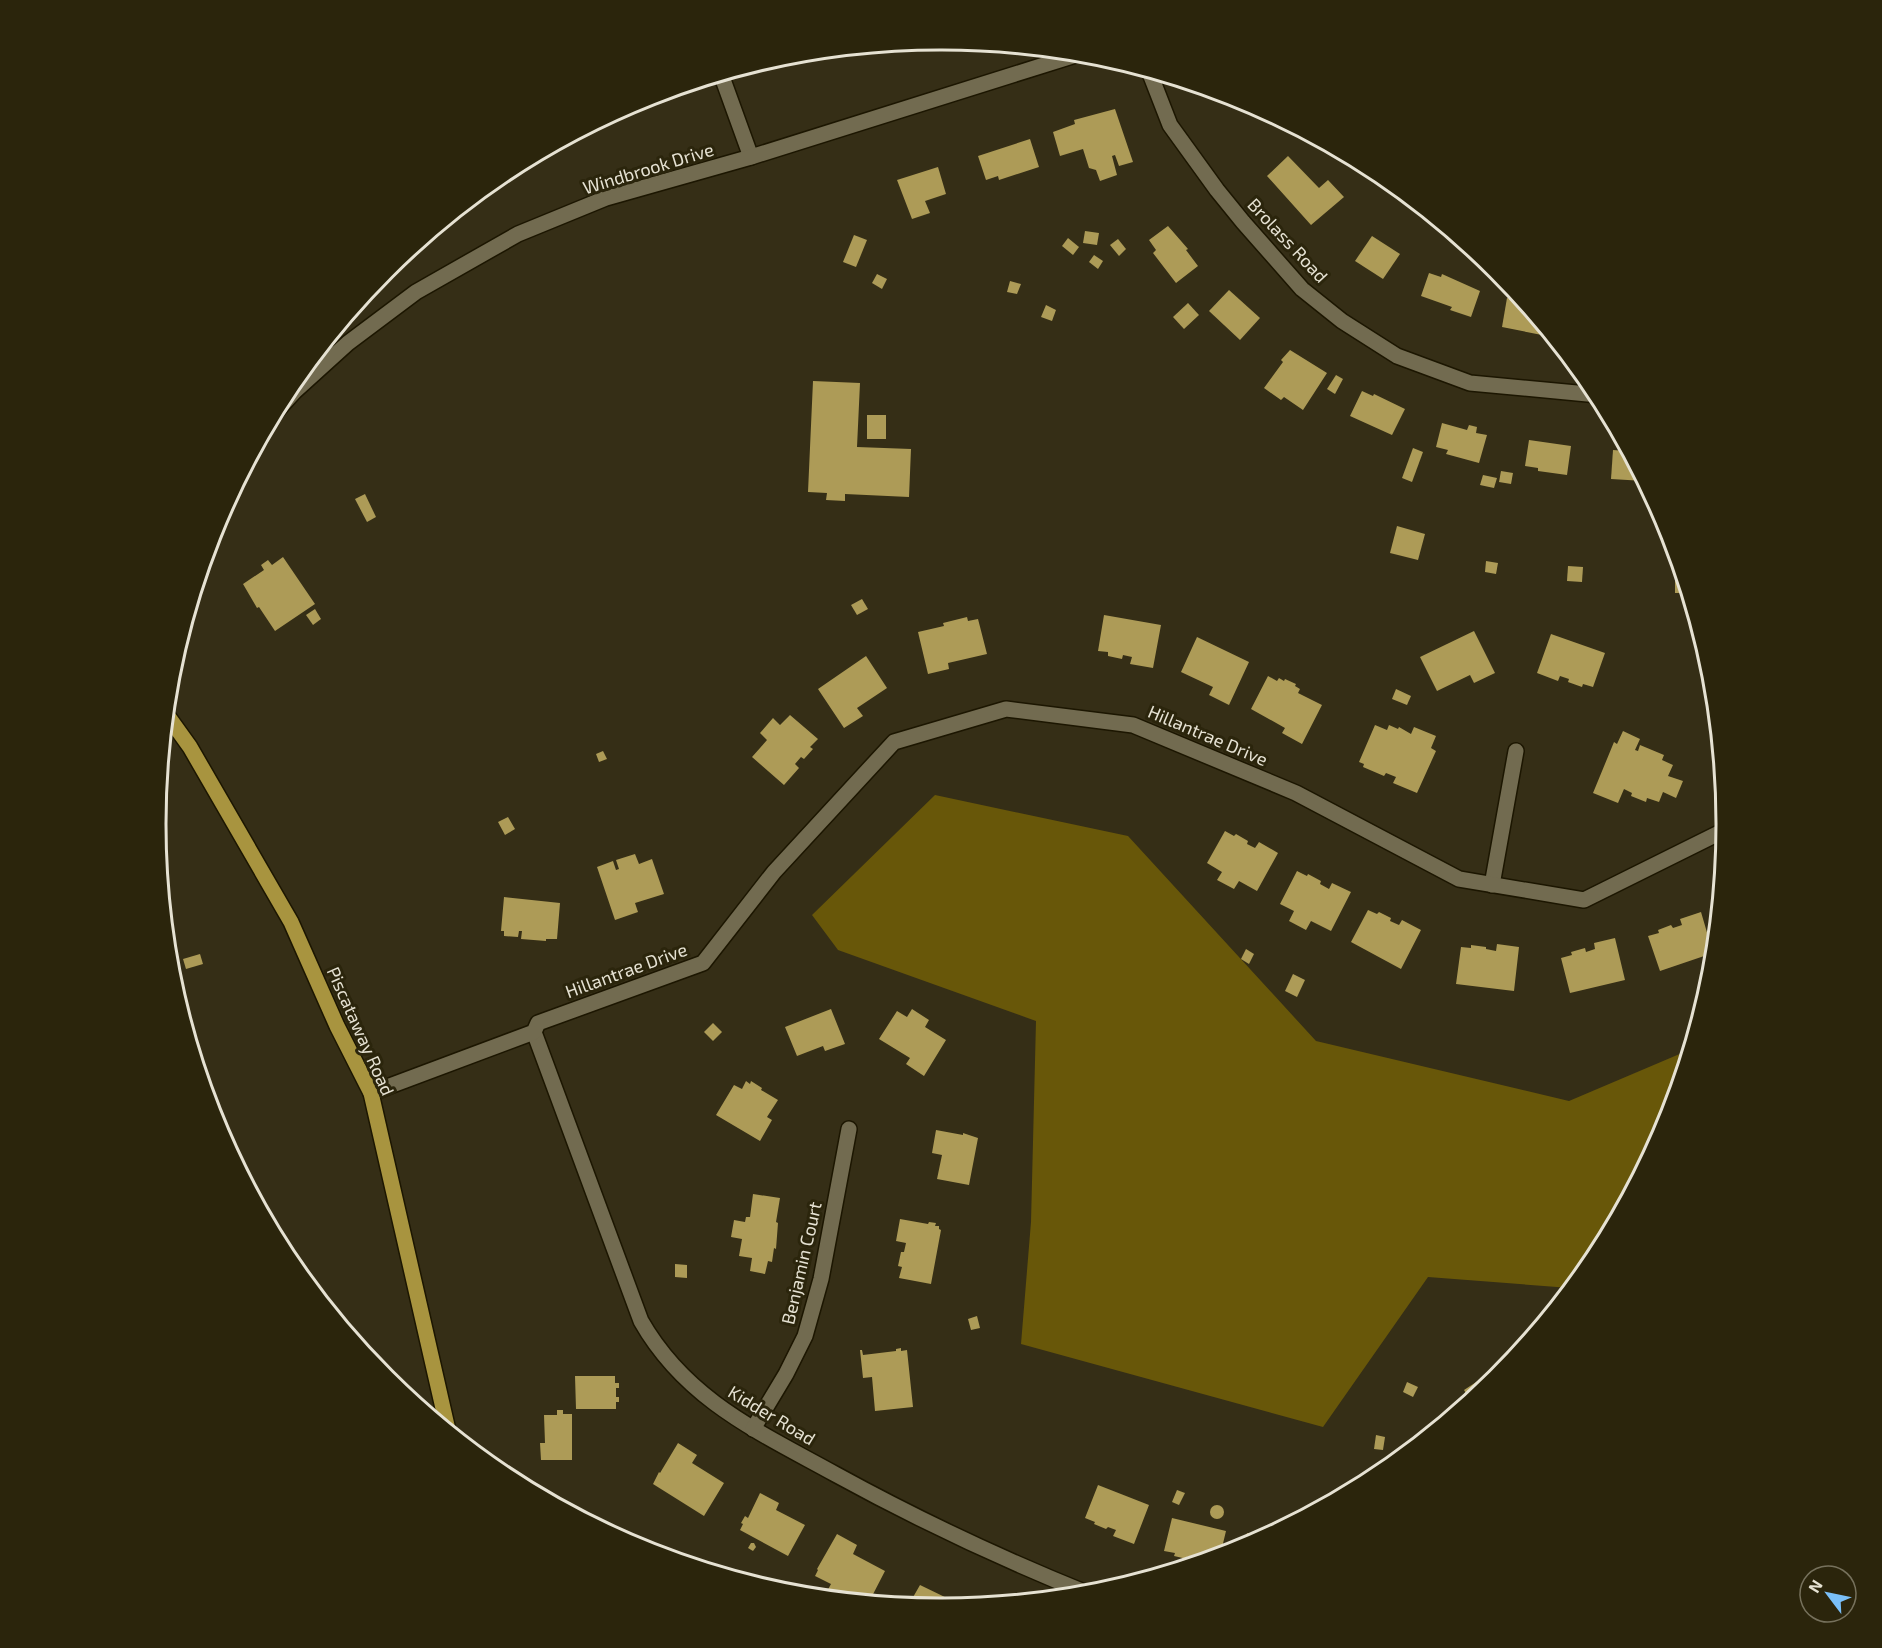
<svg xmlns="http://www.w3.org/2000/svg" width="1882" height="1648" viewBox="0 0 1882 1648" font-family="'Exo 2',sans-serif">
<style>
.forest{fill:#685709}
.building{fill:#ad9b57}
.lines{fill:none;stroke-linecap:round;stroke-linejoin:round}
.minor-casing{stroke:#1c1601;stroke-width:18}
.tertiary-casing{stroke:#1c1601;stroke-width:18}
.primary-casing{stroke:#1c1601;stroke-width:18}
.minor{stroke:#726b50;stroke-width:15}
.tertiary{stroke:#726b50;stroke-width:15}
.primary{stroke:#a8943f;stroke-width:15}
.labels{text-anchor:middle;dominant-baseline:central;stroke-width:6;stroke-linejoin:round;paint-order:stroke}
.street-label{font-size:18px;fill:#e6e2d3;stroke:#2b250c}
.rim{fill:none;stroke:#e6e2d3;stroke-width:3}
</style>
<rect width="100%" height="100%" fill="#352e16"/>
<polygon class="forest" points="935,795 1128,836 1316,1041 1569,1101 1689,1050 1666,1125 1594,1260 1570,1288 1428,1277 1323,1427 1021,1344 1031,1222 1036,1021 838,950 812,915"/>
<g class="building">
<polygon points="667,91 668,96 632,104 641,99"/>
<polygon points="1226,94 1242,99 1246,101 1230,106"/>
<polygon points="1115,109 1133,162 1119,166 1115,155 1112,156 1117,175 1100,181 1096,170 1089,168 1083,149 1060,156 1053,132 1075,124 1074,120"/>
<polygon points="1030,139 1039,167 999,180 998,176 986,180 978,156"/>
<polygon points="1288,156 1319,188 1328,180 1344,197 1311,225 1267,176"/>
<polygon points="938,167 946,194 925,201 930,213 912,219 897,180"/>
<polygon points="1380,174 1390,182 1388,185 1377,177"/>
<polygon points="1168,226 1188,249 1186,250 1198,266 1176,283 1153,253 1156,250 1149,240"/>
<polygon points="1085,231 1099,233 1097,245 1083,243"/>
<polygon points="854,235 867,240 856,267 843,262"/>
<polygon points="1372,236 1400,254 1383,279 1355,261"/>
<polygon points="1068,238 1079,247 1073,255 1062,246"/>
<polygon points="1118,239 1126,249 1119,256 1110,245"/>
<polygon points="1094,255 1103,261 1098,269 1089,262"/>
<polygon points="1429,273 1441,277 1442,274 1480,291 1471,317 1450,310 1452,307 1421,296"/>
<polygon points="877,274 887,279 882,289 872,283"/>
<polygon points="1010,281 1021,284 1017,294 1007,292"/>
<polygon points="1229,290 1260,318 1240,340 1209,311"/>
<polygon points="1507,298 1522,301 1548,332 1547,336 1502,327"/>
<polygon points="1188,303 1199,315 1184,329 1173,317"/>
<polygon points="1046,305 1056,310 1052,321 1041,317"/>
<polygon points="1290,350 1327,373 1303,410 1284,397 1281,400 1264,388 1283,362 1281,360"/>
<polygon points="1336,375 1343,379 1335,394 1327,389"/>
<polygon points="813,381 860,383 857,447 911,449 909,497 845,494 845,501 826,500 827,493 808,492"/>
<polygon points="1362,391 1373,396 1374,394 1405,409 1392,435 1350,416"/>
<rect x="867" y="415" width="19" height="24"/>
<polygon points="1442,423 1467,430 1469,425 1477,427 1476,433 1487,435 1479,463 1446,454 1448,450 1436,447"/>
<polygon points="1529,440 1571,446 1567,475 1538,471 1538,468 1525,466"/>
<polygon points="1413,448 1423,452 1412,482 1402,478"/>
<polygon points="1613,450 1627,451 1644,481 1611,479"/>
<polygon points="1501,471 1513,473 1511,484 1499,482"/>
<polygon points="1483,475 1497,478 1494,488 1480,485"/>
<polygon points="365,494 376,517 367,522 355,499"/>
<polygon points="1397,526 1425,534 1418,560 1390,553"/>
<polygon points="283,557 315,604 275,631 259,607 257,608 243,584 264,570 261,565 268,560 272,565"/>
<polygon points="1486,561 1498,563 1496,574 1485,572"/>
<polygon points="1568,566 1583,567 1582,582 1567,581"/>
<polygon points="1675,580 1683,580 1687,593 1675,593"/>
<polygon points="862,599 868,609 857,615 851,605"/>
<polygon points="315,609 321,619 313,625 306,615"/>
<polygon points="1104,615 1161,625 1153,668 1130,664 1132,657 1123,655 1122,659 1108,656 1108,652 1098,651"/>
<polygon points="967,617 968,621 978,619 987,654 948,663 949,669 928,674 918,632 944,626 943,623"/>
<polygon points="1474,631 1495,673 1474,683 1470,675 1437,691 1420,657"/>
<polygon points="1551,634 1605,653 1593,687 1583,684 1582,687 1568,682 1569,679 1560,676 1558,681 1537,673"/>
<polygon points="1197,637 1249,662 1229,705 1209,695 1213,687 1181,672"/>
<polygon points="866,656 887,688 857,708 863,716 844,728 818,689"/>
<polygon points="1268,676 1277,681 1279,678 1284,681 1285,679 1296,684 1295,686 1300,689 1298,693 1322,705 1302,744 1282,733 1285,728 1251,709"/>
<polygon points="1396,689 1411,696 1407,705 1392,699"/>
<polygon points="790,715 818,739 810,747 813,749 804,759 801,757 795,764 799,768 784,785 752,757 767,740 760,733 773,718 780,725"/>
<polygon points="1375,725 1387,730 1389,725 1398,729 1399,727 1411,734 1414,727 1436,736 1431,748 1436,751 1417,793 1393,783 1396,777 1386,773 1384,776 1363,767 1364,764 1359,762"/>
<polygon points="1623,731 1640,739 1635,750 1638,751 1640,745 1664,755 1662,760 1673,765 1668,776 1683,781 1676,798 1663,792 1659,802 1647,798 1646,802 1631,796 1632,793 1624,789 1618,803 1593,793 1614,742 1617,744"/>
<polygon points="603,751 607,759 599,762 596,754"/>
<polygon points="508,817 515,829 505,835 498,822"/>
<polygon points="1225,831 1234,836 1236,834 1248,841 1247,844 1255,848 1259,842 1278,853 1257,891 1239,881 1234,889 1217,880 1222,872 1207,863"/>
<polygon points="635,854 639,864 652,859 664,894 635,903 638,912 615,920 597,867 613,861 616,870 619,869 616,860"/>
<polygon points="1297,871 1307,876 1308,874 1321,881 1320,884 1329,889 1332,883 1351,892 1331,931 1311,921 1306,930 1289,921 1294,911 1280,904"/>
<polygon points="504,897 560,903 557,939 546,939 546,941 521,939 522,931 519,931 518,937 504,936 504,931 501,931"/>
<polygon points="1368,910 1377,914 1379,912 1391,918 1390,921 1399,925 1402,920 1421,930 1401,969 1351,942"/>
<polygon points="1701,912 1713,953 1660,971 1648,936 1659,933 1658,930 1671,925 1673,928 1682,925 1680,919"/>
<polygon points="1615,938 1625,980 1570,993 1561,958 1572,955 1571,952 1585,948 1586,952 1595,949 1594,943"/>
<polygon points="169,941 175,962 170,964 168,941"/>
<polygon points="1497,944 1519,947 1514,991 1456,984 1461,947 1471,948 1471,945 1486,947 1486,949 1496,951"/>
<polygon points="1246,949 1254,954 1249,964 1241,959"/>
<polygon points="200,954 203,964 186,969 183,959"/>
<polygon points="1293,974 1305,980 1297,997 1285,991"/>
<polygon points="831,1009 845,1044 825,1051 823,1046 797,1056 785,1027"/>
<polygon points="912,1009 929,1020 925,1027 946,1040 924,1076 906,1064 910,1058 879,1039 897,1011 907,1017"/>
<polygon points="713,1023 722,1032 713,1041 704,1032"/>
<polygon points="202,1069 204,1080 208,1079 209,1087 204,1087 199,1070"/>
<polygon points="746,1081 750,1084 751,1081 762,1088 761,1090 778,1100 767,1117 772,1120 760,1141 716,1115 734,1085 742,1089"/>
<polygon points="936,1130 963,1135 963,1133 978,1138 969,1185 937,1179 942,1155 932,1153"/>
<polygon points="753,1194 780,1198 776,1222 778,1223 776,1249 774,1248 772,1262 768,1261 765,1274 750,1271 752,1258 739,1256 742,1239 731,1237 734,1220 745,1222 746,1217 750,1217"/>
<polygon points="900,1219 928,1224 929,1222 936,1223 935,1226 939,1226 939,1229 941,1230 931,1284 899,1278 902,1267 898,1266 901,1252 904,1252 906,1243 896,1241"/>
<polygon points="675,1264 687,1265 687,1278 675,1277"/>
<polygon points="977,1316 980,1328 971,1330 968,1319"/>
<polygon points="901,1348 901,1351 907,1350 913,1407 875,1411 872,1377 863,1378 860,1350 862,1350 863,1355 896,1351 896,1349"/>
<polygon points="1513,1358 1496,1379 1470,1400 1464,1390"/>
<polygon points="575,1376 615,1376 615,1383 619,1383 619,1388 616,1388 616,1397 619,1397 619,1402 616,1402 616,1409 576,1409"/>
<polygon points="1407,1382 1418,1387 1413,1397 1403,1392"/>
<polygon points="557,1410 563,1410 563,1414 572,1414 572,1460 541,1460 540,1443 545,1443 544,1415 557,1415"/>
<polygon points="1376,1435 1385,1437 1383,1450 1374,1449"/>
<polygon points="678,1443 697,1455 692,1463 724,1483 704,1516 653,1484 659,1472 660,1473"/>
<polygon points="1098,1485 1149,1505 1134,1544 1113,1536 1116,1530 1108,1527 1106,1529 1094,1524 1095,1522 1085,1518"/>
<polygon points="1177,1490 1185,1493 1179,1505 1172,1502"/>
<polygon points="760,1493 779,1503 776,1510 805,1525 788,1556 740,1530 743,1524 741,1523 745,1516 748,1518"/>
<circle cx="1217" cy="1512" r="7"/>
<polygon points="1172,1518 1226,1531 1220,1556 1195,1563 1196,1558 1188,1556 1187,1559 1174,1556 1175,1553 1164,1551"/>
<polygon points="1247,1533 1264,1537 1243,1548"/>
<polygon points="837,1534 857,1545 853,1554 885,1571 869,1602 860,1601 852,1597 850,1600 824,1597 831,1584 815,1576 818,1570 817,1569"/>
<polygon points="644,1539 652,1545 647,1551 638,1548"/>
<polygon points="751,1543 754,1543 756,1547 753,1551 748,1548"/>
<polygon points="920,1585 951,1600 952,1598 968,1606 941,1609 908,1606"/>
</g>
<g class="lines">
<g class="minor-casing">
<g id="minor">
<polyline points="1149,71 1170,125 1217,190 1243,222 1302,289 1342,321 1397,356 1470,383 1598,395"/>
<polyline points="721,74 751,157"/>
<polyline points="1492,885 1516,751"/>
<path d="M534 1032 641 1321C686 1400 759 1432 835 1474 917 1519 1002 1559 1089 1594"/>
<polyline points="371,1093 534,1032 538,1023 703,963 774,872 894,742 1006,709 1133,725 1296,793 1459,879 1584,900 1725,830"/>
<polyline points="753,1429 786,1374 805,1336 821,1279 849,1129"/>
</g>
</g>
<g class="tertiary-casing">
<polyline id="tertiary" points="274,414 295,391 348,343 416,292 518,234 606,198 751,157 1082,53"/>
</g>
<g class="primary-casing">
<polyline id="primary" points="167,715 190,747 291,922 337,1026 371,1093 448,1430"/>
</g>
<use href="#minor" class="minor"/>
<use href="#tertiary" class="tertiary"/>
<use href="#primary" class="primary"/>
</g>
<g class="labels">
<g class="street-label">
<text transform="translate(648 168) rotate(-17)">Windbrook Drive</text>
<text transform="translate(1288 240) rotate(47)">Brolass Road</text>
<text transform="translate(1208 735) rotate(23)">Hillantrae Drive</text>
<text transform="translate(626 970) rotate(-20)">Hillantrae Drive</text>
<text transform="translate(361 1031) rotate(66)">Piscataway Road</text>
<text transform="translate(801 1263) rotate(-77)">Benjamin Court</text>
<text transform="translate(772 1415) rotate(31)">Kidder Road</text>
</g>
</g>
<path d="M0 0H1882V1648H0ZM940 50H942A774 774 0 0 1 1716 824V824A774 774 0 0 1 942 1598H940A774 774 0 0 1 166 824V824A774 774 0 0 1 940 50Z" fill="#2b250c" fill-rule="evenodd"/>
<path class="rim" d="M940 50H942A774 774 0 0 1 1716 824V824A774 774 0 0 1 942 1598H940A774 774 0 0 1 166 824V824A774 774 0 0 1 940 50Z"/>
<g transform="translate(1828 1594) rotate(302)"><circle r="28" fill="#2b250c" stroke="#76715c" stroke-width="1.5"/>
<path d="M0-4.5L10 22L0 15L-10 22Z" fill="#7abff8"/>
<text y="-9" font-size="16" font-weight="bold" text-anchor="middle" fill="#e6e2d3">N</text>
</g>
</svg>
